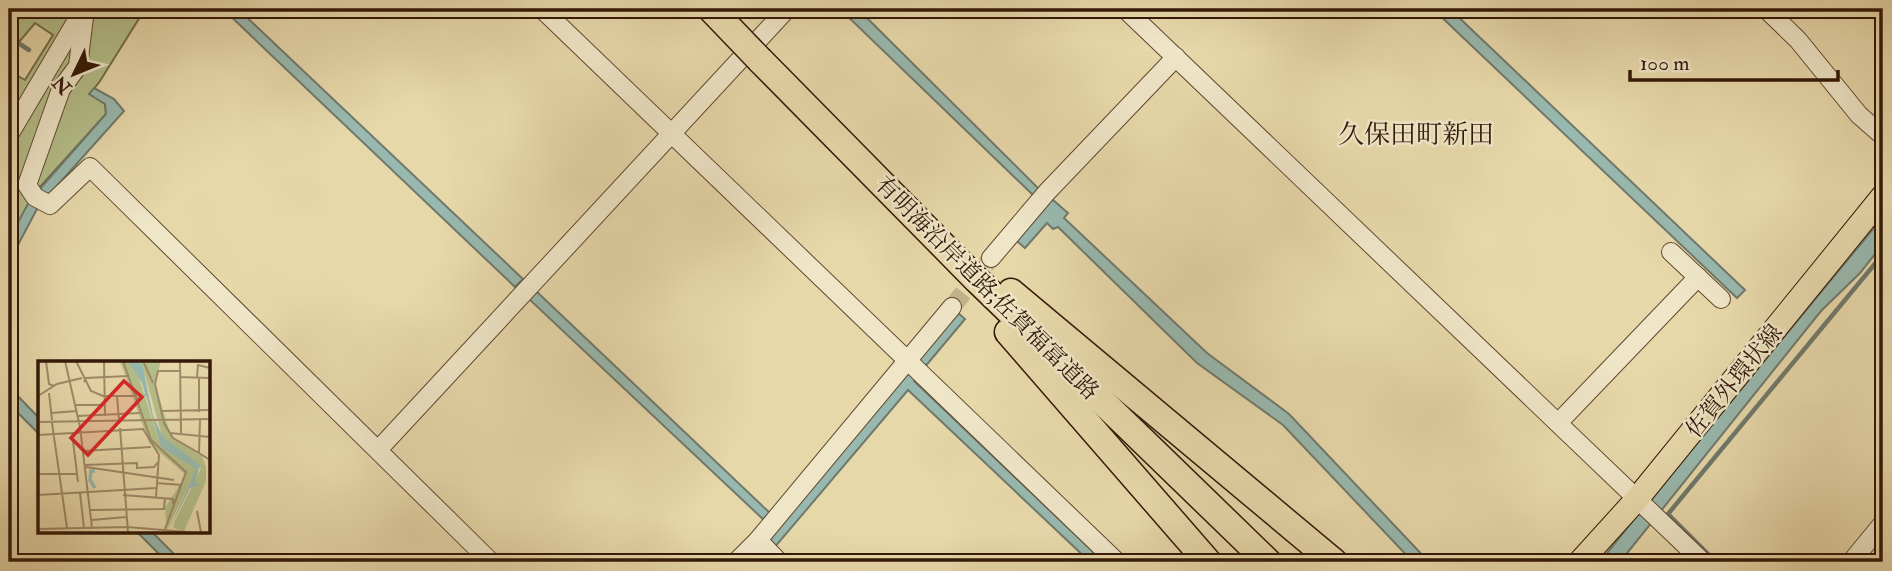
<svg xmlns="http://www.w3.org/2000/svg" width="1892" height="571" viewBox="0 0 1892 571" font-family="'IM FELL Double Pica','Noto Serif JP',serif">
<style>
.green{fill:#b4bf8a;stroke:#746c49;stroke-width:2}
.water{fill:#98b9af;stroke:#70796c;stroke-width:2}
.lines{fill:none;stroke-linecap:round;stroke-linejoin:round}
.stream{stroke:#70796c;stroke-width:4.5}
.minor-tunnel{stroke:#c3b28a;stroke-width:18;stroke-dasharray:18 9;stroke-linecap:butt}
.minor-casing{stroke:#614830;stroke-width:20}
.major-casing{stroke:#341808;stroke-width:25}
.highway-casing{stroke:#341808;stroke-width:29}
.minor{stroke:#efe6c8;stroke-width:18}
.major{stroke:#e7d8aa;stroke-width:23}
.highway{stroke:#e7d8aa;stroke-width:26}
.highway-bridge-casing{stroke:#341808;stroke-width:29;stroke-linecap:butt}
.highway-bridge{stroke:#e7d8aa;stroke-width:26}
.labels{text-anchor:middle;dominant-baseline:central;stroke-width:5;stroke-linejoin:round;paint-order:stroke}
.street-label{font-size:23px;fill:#341808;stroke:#efe6c8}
.quarter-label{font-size:26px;fill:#341808;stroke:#efe6c8}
.inset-river{fill:none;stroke:#98b9af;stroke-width:3.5}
.inset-road{fill:none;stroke:#9f8b69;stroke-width:2}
.view{fill:#d62828;fill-opacity:0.15;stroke:#d62828;stroke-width:3.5}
.inset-edge{fill:none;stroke:#341808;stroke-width:3.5}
</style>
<rect width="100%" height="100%" fill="#e7d8aa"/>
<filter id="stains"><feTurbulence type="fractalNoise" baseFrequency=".00286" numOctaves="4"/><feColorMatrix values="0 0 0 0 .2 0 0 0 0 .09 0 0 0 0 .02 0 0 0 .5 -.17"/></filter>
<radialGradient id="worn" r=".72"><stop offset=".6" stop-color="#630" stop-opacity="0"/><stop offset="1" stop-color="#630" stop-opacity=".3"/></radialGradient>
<polygon class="green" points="9,9 145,9 100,81 90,94 105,104 106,114 38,189 9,239 9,71 25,80 53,35 35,23 20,41 9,33"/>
<g class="water">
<polygon points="223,9 238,9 523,279 515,287"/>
<polygon points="840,9 858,9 1039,189 1034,196"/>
<polygon points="1433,9 1450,9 1745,290 1737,298"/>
<polygon points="94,88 114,99 124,111 38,207 9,262 9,239 30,200 106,114 105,104 89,94"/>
<polygon points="1052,199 1068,213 1064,218 1207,353 1289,414 1429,562 1413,562 1283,425 1197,363 1058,227 1053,229 1047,223 1025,248 1017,241"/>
<polygon points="1883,217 1883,244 1860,273 1821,311 1620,562 1600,562 1640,512 1652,503 1651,498"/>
<polygon points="536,291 772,515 766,522 529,299"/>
<polygon points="957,312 965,319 924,368 917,361"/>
<polygon points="909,370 917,378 914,381 1104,562 1090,562 908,390 774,548 767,540"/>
<polygon points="9,387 40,419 40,435 9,404"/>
<polygon points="136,531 151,531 182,562 167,562"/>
</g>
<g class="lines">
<g class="stream">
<polyline points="9,37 29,50"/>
<polyline points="1716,562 1668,514 1883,254"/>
</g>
<polyline class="minor-tunnel" points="952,307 991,258"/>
<g class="minor-casing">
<g id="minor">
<polyline points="85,9 78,66 61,89 27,185 35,197 50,205 90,167 491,562"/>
<polyline points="542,9 1117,562"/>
<polyline points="1125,9 1703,562"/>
<polyline points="1766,9 1798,40 1859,115 1883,136"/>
<polyline points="9,135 80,15"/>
<polyline points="1671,252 1721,299"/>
<polyline points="991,258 1047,192 1176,57"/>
<polyline points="1558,423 1698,277"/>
<polyline points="378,450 787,9"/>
<polyline points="758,540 779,562"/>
<polyline points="736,562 758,540 952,307"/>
<polyline points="1851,562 1883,523"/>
</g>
</g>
<g class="major-casing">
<polyline id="major" points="1580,562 1637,499 1883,196"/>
</g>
<g class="highway-casing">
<g id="highway">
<polyline points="760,60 977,280 1268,562"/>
<polyline points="1011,292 1334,562"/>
<polyline points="1008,332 1208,562"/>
</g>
</g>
<use href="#minor" class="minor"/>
<use href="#major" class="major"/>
<use href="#highway" class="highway"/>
<g class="highway-bridge-casing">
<polyline id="highway-bridge" points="711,9 760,60"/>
</g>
<use href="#highway-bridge" class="highway-bridge"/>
</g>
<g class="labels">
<g class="street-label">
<text transform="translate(987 288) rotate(45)">有明海沿岸道路;佐賀福富道路</text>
<text transform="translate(1734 381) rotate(-51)">佐賀外環状線</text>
</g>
<g class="quarter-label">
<text x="1416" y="135">久保田町新田</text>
</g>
</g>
<g transform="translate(38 361)">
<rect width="172" height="172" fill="#e7d8aa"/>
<path d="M82 0H90L100 14 123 86 159 107 129 169 127 147 148 114 111 82ZM97 0H123L117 23 133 75 164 95 168 106V120L146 170 135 167 137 160 163 107 134 91 125 78 107 15Z" fill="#b4bf8a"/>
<path d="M90 0 104 3 115 55 125 76 162 104 157 121 162 124 152 127 130 171 158 108 123 86 108 35H102L107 33 104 22Z" fill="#98b9af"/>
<path class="inset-river" d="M57 127 52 119 53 110H57"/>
<path class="inset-road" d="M8 0 11 23 16 25M27 0 42 66 54 167M38 0 53 30 65 35H99M66 0 67 55M85 0 113 79 148 111 127 168M105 0 115 22M142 0 143 72M142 10H120L117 23 126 62 135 77 161 92M142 16 172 17M159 16 160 4 172 7M161 17V51M46 21 48 17 90 15M11 32 14 59M0 35 19 23 44 17M79 35 81 59M38 44H66M124 50 172 49M13 52 39 50M40 55 102 52M162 59 161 92 172 99M0 61 172 58M14 62 29 167M82 67 90 171M34 72 40 121M132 72 172 76M0 74 105 68 121 94 118 136M45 90 113 86M47 104 99 102V107L116 106 120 101M48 106 136 119M0 113H40M118 122 143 124 141 128M42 132 46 167M0 134 118 127M85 134 135 138V143M53 149 126 148 127 137M159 150 163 171M54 159 88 156M0 168 89 166 149 171"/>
<path class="view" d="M86 20 104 36 50 94 33 77Z"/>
<rect width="172" height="172" class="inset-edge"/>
</g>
<rect width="1892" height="571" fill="none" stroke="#e7d8aa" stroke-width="35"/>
<rect x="10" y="10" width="1871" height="550" fill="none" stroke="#341808" stroke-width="3.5"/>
<rect x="18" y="18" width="1857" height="536" fill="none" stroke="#341808" stroke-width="2"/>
<g transform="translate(74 74) rotate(227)" stroke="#efe6c8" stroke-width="5" paint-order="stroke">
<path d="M0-5L12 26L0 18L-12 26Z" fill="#341808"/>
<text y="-10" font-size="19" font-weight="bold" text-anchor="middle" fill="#341808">N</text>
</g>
<path d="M1630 70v10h208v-10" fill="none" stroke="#341808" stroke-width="3.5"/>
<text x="1640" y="70" font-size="21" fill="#341808" stroke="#efe6c8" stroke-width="5" paint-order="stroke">100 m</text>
<rect width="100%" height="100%" filter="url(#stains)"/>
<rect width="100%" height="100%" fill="url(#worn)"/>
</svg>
